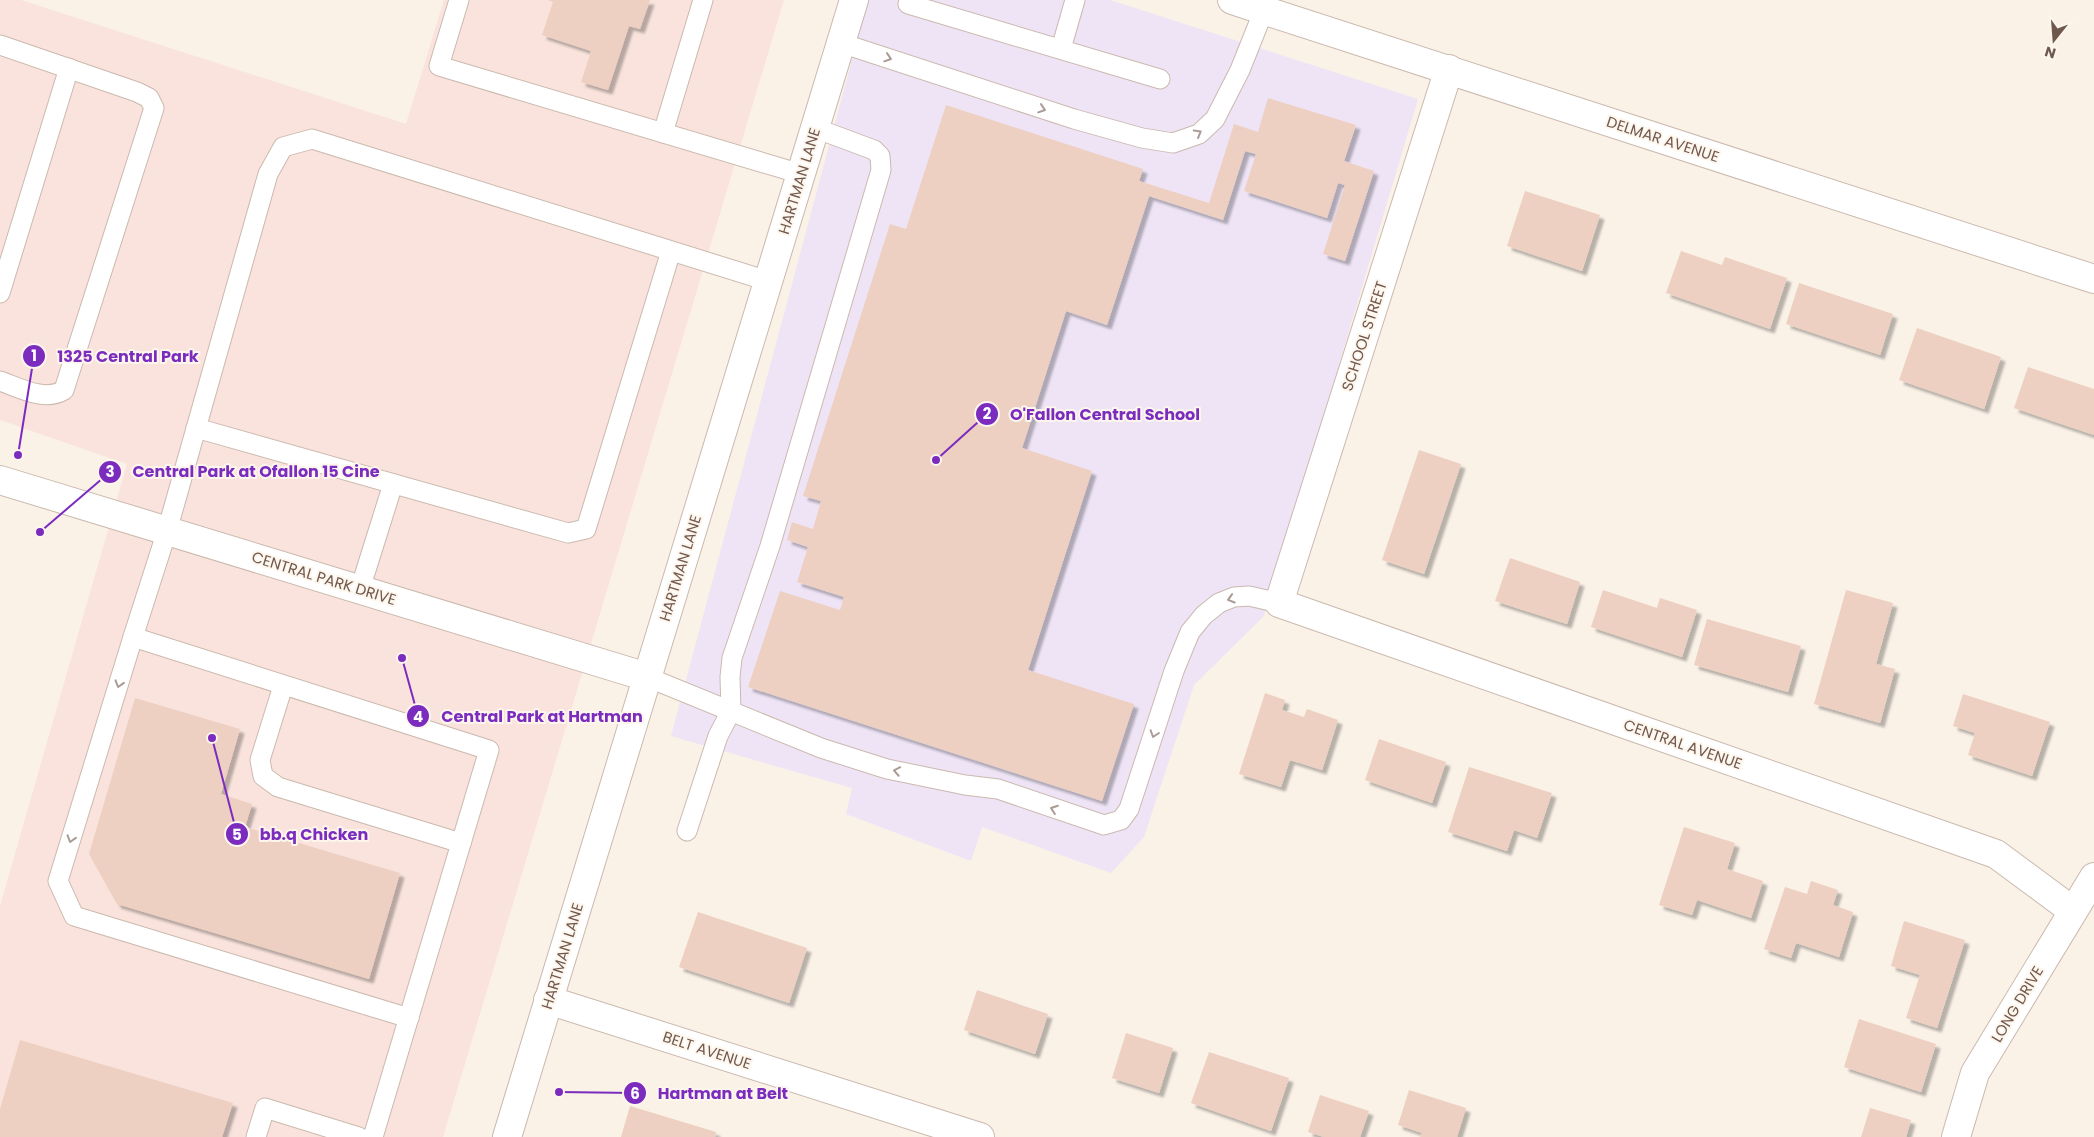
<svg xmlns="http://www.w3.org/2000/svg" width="2094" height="1137" viewBox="0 0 2094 1137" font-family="Poppins,sans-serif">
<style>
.commercial{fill:#f9e3dc}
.education{fill:#eee4f6}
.building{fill:#edd0c1;filter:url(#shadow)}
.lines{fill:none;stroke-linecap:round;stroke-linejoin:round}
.service-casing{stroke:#cbb9ae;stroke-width:21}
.minor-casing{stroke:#cbb9ae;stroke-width:30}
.tertiary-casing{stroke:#cbb9ae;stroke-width:30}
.service{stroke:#fff;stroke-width:19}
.minor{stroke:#fff;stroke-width:28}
.tertiary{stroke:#fff;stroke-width:28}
.oneway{stroke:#aa9b95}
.labels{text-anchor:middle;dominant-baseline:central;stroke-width:4;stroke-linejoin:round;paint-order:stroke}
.street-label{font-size:15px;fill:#71584e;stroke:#fdf6ed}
.leader{fill:none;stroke:#7b2cbf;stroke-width:2}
.callout-dot{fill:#7b2cbf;stroke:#fdf6ed;stroke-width:2}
.mark-label{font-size:15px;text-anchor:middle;font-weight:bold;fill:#fff}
.callout-label{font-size:16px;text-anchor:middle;font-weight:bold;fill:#7b2cbf;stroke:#fdf6ed;stroke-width:4;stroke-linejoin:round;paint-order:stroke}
</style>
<defs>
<filter id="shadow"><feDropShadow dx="4.5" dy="4.5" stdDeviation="1" flood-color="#0004"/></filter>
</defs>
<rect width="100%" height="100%" fill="#faf1e7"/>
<polygon class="commercial" points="0,0 21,0 406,124 444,0 784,0 443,1137 0,1137 0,906 127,464 0,420"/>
<polygon class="education" points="868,0 1110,0 1418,99 1264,616 1194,685 1144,837 1111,873 982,827 971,861 846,814 852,788 671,736"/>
<g class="building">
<polygon points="548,0 650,0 640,29 629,26 608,90 581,82 591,51 542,35 553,2"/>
<polygon points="1268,98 1356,125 1344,161 1374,171 1345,261 1323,254 1345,185 1338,183 1327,218 1244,191 1256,154 1245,151 1223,220 1149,196 1107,325 1066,311 1022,448 1092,471 1028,670 1134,704 1102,801 748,687 780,591 840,610 844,597 797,582 808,547 787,540 792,522 813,529 821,501 803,496 890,224 906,229 946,105 1143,169 1139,181 1209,203 1234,124 1258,132"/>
<polygon points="1525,191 1600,215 1582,271 1507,246"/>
<polygon points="1681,251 1722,265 1725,257 1787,278 1770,329 1666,293"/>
<polygon points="1799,283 1893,314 1880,355 1786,324"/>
<polygon points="1917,328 2001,357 1984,409 1899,380"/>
<polygon points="2028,367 2094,389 2094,435 2014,408"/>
<polygon points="1419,450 1461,464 1424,574 1382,560"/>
<polygon points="1510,558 1580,582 1567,624 1495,601"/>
<polygon points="1603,590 1657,608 1660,598 1697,610 1682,657 1591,627"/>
<polygon points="1846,590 1893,603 1876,664 1895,669 1880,723 1814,704"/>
<polygon points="1707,619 1801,646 1788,692 1694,665"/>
<polygon points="1265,693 1285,700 1282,710 1304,717 1307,709 1338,720 1322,770 1290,760 1281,787 1239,774"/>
<polygon points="1963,694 2050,722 2032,776 1968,755 1975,733 1953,726"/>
<polygon points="135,698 240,729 221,794 252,804 245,827 400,873 369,979 117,904 89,854"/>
<polygon points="1379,739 1446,762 1432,803 1365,780"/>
<polygon points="1469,767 1552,793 1537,838 1514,830 1507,851 1448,832"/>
<polygon points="1684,827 1735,843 1727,869 1763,881 1751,918 1697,900 1692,915 1659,905"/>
<polygon points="1811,881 1838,890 1833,905 1853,912 1839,957 1796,943 1791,958 1764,949 1785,887 1807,894"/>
<polygon points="698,912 807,948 789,1003 679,967"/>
<polygon points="1904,921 1965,940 1937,1028 1906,1018 1920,975 1891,966"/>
<polygon points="977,990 1048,1014 1035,1054 964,1030"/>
<polygon points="1859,1019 1936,1044 1921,1092 1844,1067"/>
<polygon points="1126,1033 1173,1048 1159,1093 1112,1078"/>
<polygon points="20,1040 233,1103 222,1137 0,1137 0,1109"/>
<polygon points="1209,1052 1289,1078 1271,1131 1191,1103"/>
<polygon points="1409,1090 1466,1108 1457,1137 1420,1137 1422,1133 1398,1125"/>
<polygon points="1320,1095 1369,1111 1360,1137 1324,1137 1308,1132"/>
<polygon points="630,1106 716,1132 715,1137 621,1137"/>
<polygon points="1870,1108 1911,1120 1906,1137 1861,1137"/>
</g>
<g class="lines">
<g class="service-casing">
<g id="service">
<polyline points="459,0 439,66 801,174"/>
<polyline points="908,4 1160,79"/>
<polyline points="841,43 1074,119 1142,138 1173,143 1199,134 1215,119 1240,70 1264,10"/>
<path d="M0 45 137 92 149 98 154 108 64 390C45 402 20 388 0 381"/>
<polyline points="1061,49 1075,0"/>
<polyline points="663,133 703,0"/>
<polyline points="0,293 69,68"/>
<polyline points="196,428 568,533 586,529 671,251"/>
<polyline points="360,589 393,484"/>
<polyline points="133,637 58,881 74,916 409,1018"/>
<polyline points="647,677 821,748 887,769 965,785 998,789 1104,825 1121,820 1129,809 1174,671 1190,632 1204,615 1219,603 1234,597 1249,596 1279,603"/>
<polyline points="283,686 260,760 263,776 278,787 461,843"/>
<polyline points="687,831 718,736 731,711 730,677 732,658 770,546 881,170 880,156 874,150 815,128"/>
<polyline points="256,1137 265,1108 359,1137"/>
<polyline points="373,1137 489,750 133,637 167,531 268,174 283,147 312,139 768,281"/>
</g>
</g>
<g class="minor-casing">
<g id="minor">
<polyline points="1232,0 2094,279"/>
<polyline points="1449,69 1279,603 1996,854 2073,911"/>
<polyline points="548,1000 980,1137"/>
<polyline points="1956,1137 1975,1073 2094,877"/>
</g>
</g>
<g class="tertiary-casing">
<g id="tertiary">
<polyline points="0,480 647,677"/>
<polyline points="507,1137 854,0"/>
</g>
</g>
<use href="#service" class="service"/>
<use href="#minor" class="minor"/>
<use href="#tertiary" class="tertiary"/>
</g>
<defs><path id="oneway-chevron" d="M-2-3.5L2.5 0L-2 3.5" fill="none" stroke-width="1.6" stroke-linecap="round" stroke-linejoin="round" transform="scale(1.25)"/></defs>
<g class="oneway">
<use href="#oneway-chevron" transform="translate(888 58) rotate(18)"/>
<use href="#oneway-chevron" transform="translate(1042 109) rotate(18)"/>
<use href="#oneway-chevron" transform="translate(1198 133) rotate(-30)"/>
<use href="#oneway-chevron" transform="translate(1231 599) rotate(163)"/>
<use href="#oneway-chevron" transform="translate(119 684) rotate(107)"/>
<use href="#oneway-chevron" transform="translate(1154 734) rotate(108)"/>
<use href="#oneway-chevron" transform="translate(897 771) rotate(-169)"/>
<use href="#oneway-chevron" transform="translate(1054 809) rotate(-160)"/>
<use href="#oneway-chevron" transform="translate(71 839) rotate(107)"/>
</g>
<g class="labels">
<g class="street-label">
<text transform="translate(1663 139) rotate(18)">DELMAR AVENUE</text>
<text transform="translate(799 181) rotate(-73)">HARTMAN LANE</text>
<text transform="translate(1364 336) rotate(-72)">SCHOOL STREET</text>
<text transform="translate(680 568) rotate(-73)">HARTMAN LANE</text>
<text transform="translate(324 578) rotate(17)">CENTRAL PARK DRIVE</text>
<text transform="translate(1683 744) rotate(19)">CENTRAL AVENUE</text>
<text transform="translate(562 956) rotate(-73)">HARTMAN LANE</text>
<text transform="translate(2017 1004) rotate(-59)">LONG DRIVE</text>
<text transform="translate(707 1050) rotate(18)">BELT AVENUE</text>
</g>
</g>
<path class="leader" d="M18 455L34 356M936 460L987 414M40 532L110 472M402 658L418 716M212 738L237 834M559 1092L635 1093"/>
<g class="callout-dot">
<circle cx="18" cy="455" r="5"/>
<circle cx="936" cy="460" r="5"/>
<circle cx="40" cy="532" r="5"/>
<circle cx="402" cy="658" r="5"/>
<circle cx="212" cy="738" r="5"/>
<circle cx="559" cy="1092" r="5"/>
<circle cx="34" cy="356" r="12"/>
<circle cx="987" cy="414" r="12"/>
<circle cx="110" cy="472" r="12"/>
<circle cx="418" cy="716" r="12"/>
<circle cx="237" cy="834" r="12"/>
<circle cx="635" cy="1093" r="12"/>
</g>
<g class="mark-label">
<text x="34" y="361">1</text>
<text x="987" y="419">2</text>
<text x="110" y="477">3</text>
<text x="418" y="722">4</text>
<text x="237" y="840">5</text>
<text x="635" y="1099">6</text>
</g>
<g class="callout-label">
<text x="128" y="362">1325 Central Park</text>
<text x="1105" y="420">O'Fallon Central School</text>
<text x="256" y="477">Central Park at Ofallon 15 Cine</text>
<text x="542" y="722">Central Park at Hartman</text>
<text x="314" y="840">bb.q Chicken</text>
<text x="723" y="1099">Hartman at Belt</text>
</g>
<g transform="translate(2054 40) rotate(197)" stroke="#fdf6ed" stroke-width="4" paint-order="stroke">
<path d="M0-4L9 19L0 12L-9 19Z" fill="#71584e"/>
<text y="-8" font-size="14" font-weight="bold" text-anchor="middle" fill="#71584e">N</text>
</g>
</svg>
